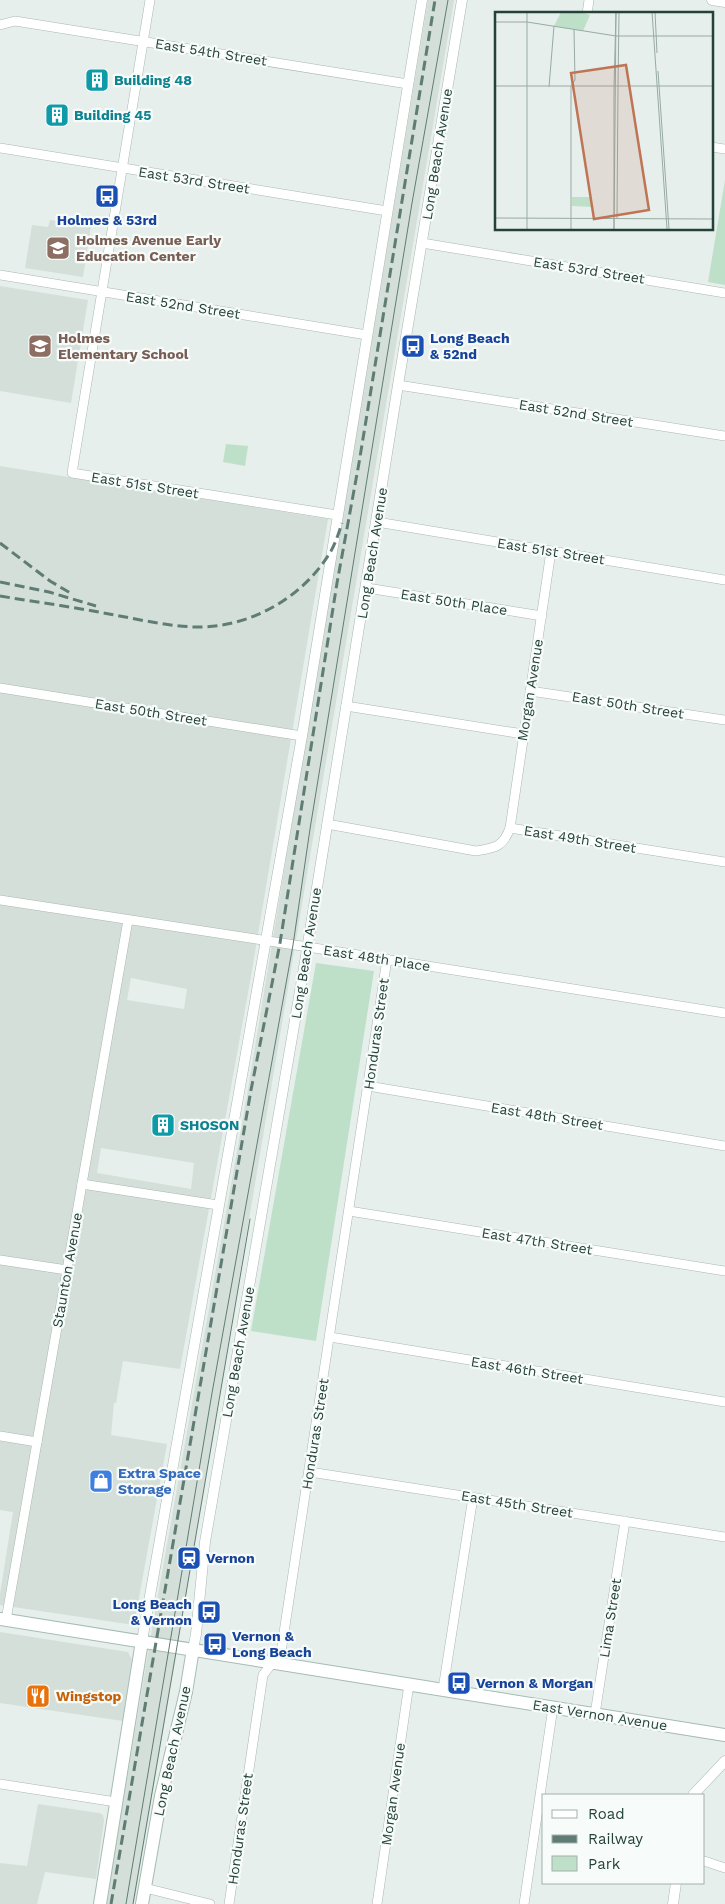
<svg xmlns="http://www.w3.org/2000/svg" width="725" height="1904" viewBox="0 0 725 1904" font-family="'Work Sans',sans-serif">
<style>
.built{fill:#d4dfda;fill-rule:evenodd}
.green{fill:#bfe0c8}
.lines{fill:none;stroke-linecap:round;stroke-linejoin:round}
.minor-casing{stroke:#a8b8b2;stroke-width:10}
.tertiary-casing{stroke:#a8b8b2;stroke-width:11}
.secondary-casing{stroke:#a4bbb3;stroke-width:14}
.minor{stroke:#fff;stroke-width:9}
.tertiary{stroke:#fff;stroke-width:10}
.secondary{stroke:#fff;stroke-width:12}
.tram{stroke:#5f7d75;stroke-width:1}
.rail{stroke:#5f7d75;stroke-width:3;stroke-dasharray:10 5;stroke-linecap:butt}
.labels{text-anchor:middle;dominant-baseline:central;stroke-width:4.5;stroke-linejoin:round;paint-order:stroke}
.street-label{font-size:14px;fill:#24423a;stroke:#f7fbf9}
.culture-label{font-size:14px;font-weight:bold;fill:#0d838f;stroke:#f7fbf9;text-anchor:start}
.transit-label{font-size:14px;font-weight:bold;fill:#164399;stroke:#f7fbf9;text-anchor:start}
.education-label{font-size:14px;font-weight:bold;fill:#785e54;stroke:#f7fbf9;text-anchor:start}
.shop-label{font-size:14px;font-weight:bold;fill:#366cbe;stroke:#f7fbf9;text-anchor:start}
.food-label{font-size:14px;font-weight:bold;fill:#c56008;stroke:#f7fbf9;text-anchor:start}
.inset-road{fill:none;stroke:#98aaa4;stroke-width:1}
.view{fill:#c07456;fill-opacity:0.15;stroke:#c07456;stroke-width:2.5}
.inset-edge{fill:none;stroke:#24423a;stroke-width:2.5}
</style>
<rect width="100%" height="100%" fill="#e6efeb"/>
<g class="built">
<polygon points="428,0 454,0 134,1904 106,1904 153,1623 247,1095"/>
<polygon points="50,220 91,226 83,277 25,268 32,225 48,227"/>
<polygon points="0,286 88,300 71,403 0,391"/>
<path d="M0 466 328 519 250 982 180 1369 123 1361 116 1403H114L111 1435 167 1444 134 1625 0 1605V1594L13 1512 0 1510ZM131 978 187 989 184 1009 127 1000ZM101 1148 194 1163 191 1189 97 1173Z"/>
<polygon points="0,1632 128,1652 132,1660 123,1721 0,1703"/>
<polygon points="38,1804 99,1813 103,1815 104,1820 96,1879 45,1872 37,1904 0,1904 0,1863 27,1866"/>
</g>
<g class="green">
<polygon points="725,180 725,285 708,282"/>
<polygon points="226,444 248,446 245,466 223,462"/>
<polygon points="316,963 374,971 316,1341 251,1331"/>
</g>
<g class="lines">
<g class="minor-casing">
<g id="minor">
<polyline points="150,0 72,473 337,515"/>
<polyline points="587,14 589,0"/>
<polyline points="0,25 15,21 408,84"/>
<polyline points="711,147 725,149"/>
<polyline points="0,148 387,211"/>
<polyline points="422,243 725,293"/>
<polyline points="0,275 367,335"/>
<polyline points="398,385 725,436"/>
<polyline points="377,522 725,580"/>
<polyline points="367,588 542,616"/>
<polyline points="0,688 302,736"/>
<polyline points="530,691 725,720"/>
<polyline points="346,706 523,734"/>
<path d="M327 824 476 851C495 848 503 847 510 828L725 862"/>
<polyline points="510,828 551,551"/>
<polyline points="0,900 308,947 725,1013"/>
<polyline points="368,1086 725,1146"/>
<polyline points="82,1184 218,1205"/>
<polyline points="349,1211 725,1271"/>
<polyline points="0,1260 67,1270"/>
<polyline points="330,1337 725,1402"/>
<polyline points="0,1436 37,1442"/>
<polyline points="310,1472 725,1537"/>
<polyline points="6,1620 128,920"/>
<polyline points="443,1689 473,1497"/>
<polyline points="595,1714 625,1521"/>
<polyline points="0,1784 116,1802"/>
<polyline points="704,1861 725,1868"/>
<polyline points="145,1888 210,1904"/>
<polyline points="229,1904 263,1675 281,1652 387,959"/>
<polyline points="377,1904 409,1684"/>
<polyline points="524,1904 553,1707"/>
</g>
</g>
<g class="tertiary-casing">
<g id="tertiary">
<polyline points="712,0 725,2"/>
<polyline points="142,1641 302,736 422,0"/>
<polyline points="193,1649 196,1634 205,1542 305,962 398,385 462,0"/>
<polyline points="693,1795 725,1761"/>
<polyline points="673,1904 676,1883"/>
</g>
</g>
<g class="secondary-casing">
<g id="secondary">
<polyline points="0,1619 725,1735"/>
<polyline points="100,1904 142,1641"/>
<polyline points="142,1904 161,1796 186,1692 193,1649"/>
</g>
</g>
<use href="#minor" class="minor"/>
<use href="#tertiary" class="tertiary"/>
<use href="#secondary" class="secondary"/>
<g class="tram">
<polyline points="126,1904 212,1393 293,945 310,829 412,203 448,0"/>
<polyline points="133,1904 250,1219"/>
</g>
<g class="rail">
<polyline points="0,543 50,581 72,594"/>
<polyline points="0,582 49,592 96,606"/>
<path d="M0 596C36 602 73 607 109 614 137 619 166 626 195 627 250 628 303 598 331 551 336 542 339 532 342 523"/>
<polyline points="111,1904 251,1090 280,943 337,583 359,463 435,0"/>
</g>
</g>
<defs>
<g id="building-square" transform="scale(1.25)"><rect x="-9" y="-9" width="18" height="18" rx="4" fill="#0f9aa8" stroke="#f7fbf9"/><path d="M-4-6H4V6H1V3H-1V6H-4ZM-2.5-4.3h1.7v1.8h-1.7ZM.8-4.3h1.7v1.8H.8ZM-2.5-1h1.7V.8h-1.7ZM.8-1h1.7V.8H.8Z" fill="#fff"/></g>
<g id="bus-square" transform="scale(1.25)"><rect x="-9" y="-9" width="18" height="18" rx="4" fill="#1a4fb4" stroke="#f7fbf9"/><path d="M-5-6H5V4H4V6H2V4H-2V6H-4V4H-5ZM-3.5-4V0h7V-4ZM-3.5 1.2v1.5H-2V1.2ZM2 1.2v1.5H3.5V1.2Z" fill="#fff"/></g>
<g id="school-square" transform="scale(1.25)"><rect x="-9" y="-9" width="18" height="18" rx="4" fill="#8d6e63" stroke="#f7fbf9"/><path d="M0-5L7-2L0 1L-7-2ZM-4 1L0 2.5L4 1V4Q0 6-4 4Z" fill="#fff"/></g>
<g id="shop-square" transform="scale(1.25)"><rect x="-9" y="-9" width="18" height="18" rx="4" fill="#3f7fe0" stroke="#f7fbf9"/><path d="M-5-2.5h2.3a2.7 3.5 0 0 1 5.4 0H5L5.5 6h-11ZM-1.5-2.5h3a1.5 2.3 0 0 0-3 0Z" fill="#fff"/></g>
<g id="station-square" transform="scale(1.25)"><rect x="-9" y="-9" width="18" height="18" rx="4" fill="#1a4fb4" stroke="#f7fbf9"/><path d="M-3-6H3Q5-6 5-4V2Q5 4 3 4L4.5 6H3L1.5 4h-3L-3 6H-4.5L-3 4Q-5 4-5 2V-4Q-5-6-3-6ZM-3.5-4v3h7v-3ZM-3.5 1v1.5H-2V1ZM2 1v1.5H3.5V1Z" fill="#fff"/></g>
<g id="restaurant-square" transform="scale(1.25)"><rect x="-9" y="-9" width="18" height="18" rx="4" fill="#e8710a" stroke="#f7fbf9"/><path d="M-5-6h1v4h1v-4h1v4h1v-4h1v5L-1.5 .5V6h-2V.5L-5-1ZM5-6V6H3V1.5H1.5Q1.5-4 5-6Z" fill="#fff"/></g>
</defs>
<g fill-rule="evenodd">
<use href="#building-square" x="97" y="80"/>
<use href="#building-square" x="57" y="115"/>
<use href="#bus-square" x="107" y="196"/>
<use href="#school-square" x="58" y="248"/>
<use href="#school-square" x="40" y="346"/>
<use href="#bus-square" x="413" y="346"/>
<use href="#building-square" x="163" y="1125"/>
<use href="#shop-square" x="101" y="1481"/>
<use href="#station-square" x="189" y="1558"/>
<use href="#bus-square" x="209" y="1612"/>
<use href="#bus-square" x="215" y="1644"/>
<use href="#bus-square" x="459" y="1683"/>
<use href="#restaurant-square" x="38" y="1696"/>
</g>
<g class="labels">
<g class="street-label">
<text transform="translate(211 52) rotate(9)">East 54th Street</text>
<text transform="translate(437 154) rotate(-81)">Long Beach Avenue</text>
<text transform="translate(194 180) rotate(9)">East 53rd Street</text>
<text transform="translate(589 270) rotate(9)">East 53rd Street</text>
<text transform="translate(183 305) rotate(9)">East 52nd Street</text>
<text transform="translate(576 413) rotate(9)">East 52nd Street</text>
<text transform="translate(145 485) rotate(9)">East 51st Street</text>
<text transform="translate(551 551) rotate(9)">East 51st Street</text>
<text transform="translate(372 553) rotate(-81)">Long Beach Avenue</text>
<text transform="translate(454 602) rotate(9)">East 50th Place</text>
<text transform="translate(530 690) rotate(-81)">Morgan Avenue</text>
<text transform="translate(628 705) rotate(9)">East 50th Street</text>
<text transform="translate(151 712) rotate(9)">East 50th Street</text>
<text transform="translate(580 839) rotate(9)">East 49th Street</text>
<text transform="translate(306 953) rotate(-81)">Long Beach Avenue</text>
<text transform="translate(377 958) rotate(9)">East 48th Place</text>
<text transform="translate(376 1034) rotate(-82)">Honduras Street</text>
<text transform="translate(547 1116) rotate(9)">East 48th Street</text>
<text transform="translate(537 1241) rotate(9)">East 47th Street</text>
<text transform="translate(67 1270) rotate(-80)">Staunton Avenue</text>
<text transform="translate(238 1352) rotate(-80)">Long Beach Avenue</text>
<text transform="translate(527 1370) rotate(9)">East 46th Street</text>
<text transform="translate(315 1434) rotate(-81)">Honduras Street</text>
<text transform="translate(517 1504) rotate(9)">East 45th Street</text>
<text transform="translate(610 1618) rotate(-81)">Lima Street</text>
<text transform="translate(600 1715) rotate(9)">East Vernon Avenue</text>
<text transform="translate(172 1751) rotate(-78)">Long Beach Avenue</text>
<text transform="translate(393 1794) rotate(-82)">Morgan Avenue</text>
<text transform="translate(240 1829) rotate(-82)">Honduras Street</text>
</g>
<g class="culture-label">
<text x="114" y="80">Building 48</text>
<text x="74" y="115">Building 45</text>
<text x="180" y="1125">SHOSON</text>
</g>
<g class="transit-label">
<text x="107" y="220" text-anchor="middle">Holmes &amp; 53rd</text>
<text x="430" y="338">Long Beach<tspan x="430" dy="16">&amp; 52nd</tspan></text>
<text x="206" y="1558">Vernon</text>
<text x="192" y="1604" text-anchor="end">Long Beach<tspan x="192" dy="16">&amp; Vernon</tspan></text>
<text x="232" y="1636">Vernon &amp;<tspan x="232" dy="16">Long Beach</tspan></text>
<text x="476" y="1683">Vernon &amp; Morgan</text>
</g>
<g class="education-label">
<text x="76" y="240">Holmes Avenue Early<tspan x="76" dy="16">Education Center</tspan></text>
<text x="58" y="338">Holmes<tspan x="58" dy="16">Elementary School</tspan></text>
</g>
<g class="shop-label">
<text x="118" y="1473">Extra Space<tspan x="118" dy="16">Storage</tspan></text>
</g>
<g class="food-label">
<text x="56" y="1696">Wingstop</text>
</g>
</g>
<g transform="translate(495 12)">
<rect width="218" height="218" fill="#e6efeb"/>
<path d="M66 0H86L95 3 88 19 59 14ZM77 185H96V195L77 194Z" fill="#bfe0c8"/>
<path class="inset-road" d="M32 0V217M157 0 172 217M160 0 162 41M0 10H32L121 24H218M163 59 174 217M0 74H218M76 74 80 68 79 18M123 74 124 0M54 75 59 14M119 75 121 0M0 206 218 207M122 206 123 74M76 217V74M119 217V75M119 217 121 0"/>
<path class="view" d="M131 53 154 198 99 207 76 61Z"/>
<rect width="218" height="218" class="inset-edge"/>
</g>
<rect x="542" y="1794" width="162" height="90" fill="#f7fbf9" stroke="#a3b1ad"/>
<rect x="552" y="1810" width="25" height="8" fill="#ffffff" stroke="#a3b1ad"/>
<text x="588" y="1819" font-size="15" fill="#24423a">Road</text>
<rect x="552" y="1835" width="25" height="8" fill="#5f7d75" stroke="#a3b1ad"/>
<text x="588" y="1844" font-size="15" fill="#24423a">Railway</text>
<rect x="552" y="1856" width="25" height="15" fill="#bfe0c8" stroke="#a3b1ad"/>
<text x="588" y="1869" font-size="15" fill="#24423a">Park</text>
</svg>
